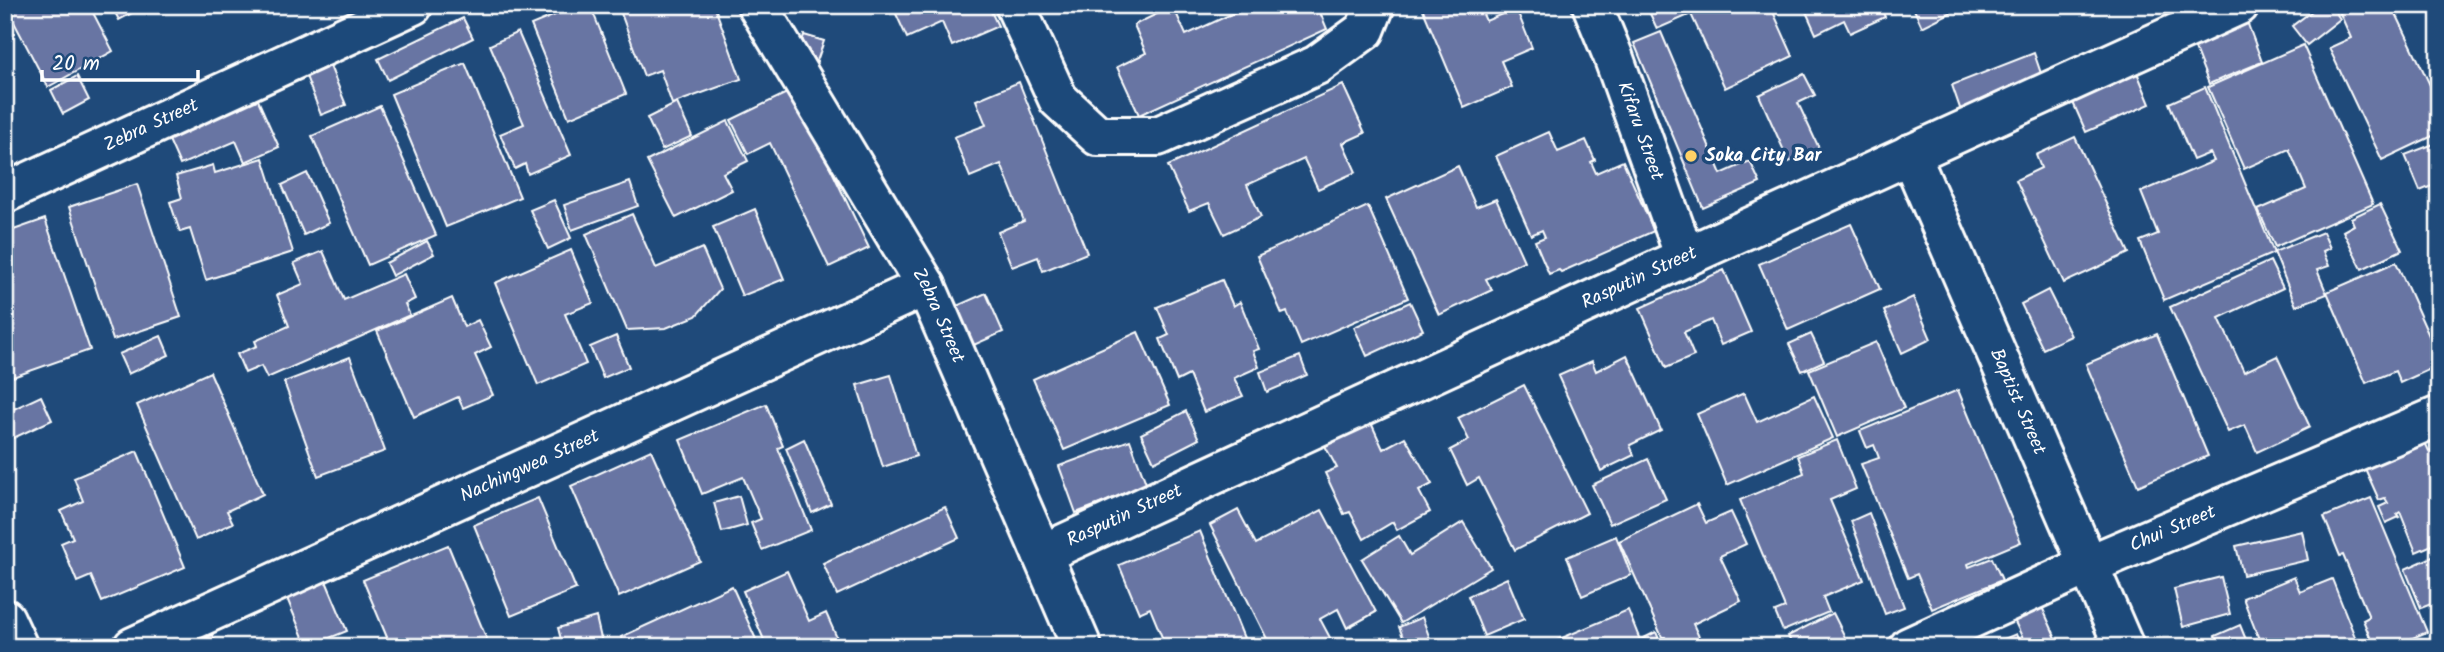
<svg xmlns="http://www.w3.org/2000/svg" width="2444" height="652" viewBox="0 0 2444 652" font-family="Kalam,sans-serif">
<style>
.building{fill:#6775a3;stroke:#fff;stroke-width:2}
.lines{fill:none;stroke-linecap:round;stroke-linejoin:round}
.minor-casing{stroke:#fff;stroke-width:44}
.minor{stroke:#1f4a7a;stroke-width:38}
.poi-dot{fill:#ffd166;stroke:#1f4a7a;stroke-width:2.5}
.labels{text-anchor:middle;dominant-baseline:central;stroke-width:7;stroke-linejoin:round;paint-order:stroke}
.street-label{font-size:19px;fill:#fff;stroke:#1f4a7a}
.poi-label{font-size:19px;font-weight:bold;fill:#fff;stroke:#1f4a7a;text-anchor:start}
</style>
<rect width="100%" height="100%" fill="#1f4a7a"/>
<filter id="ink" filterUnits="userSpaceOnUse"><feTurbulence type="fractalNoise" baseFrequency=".0143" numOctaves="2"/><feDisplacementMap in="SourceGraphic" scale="14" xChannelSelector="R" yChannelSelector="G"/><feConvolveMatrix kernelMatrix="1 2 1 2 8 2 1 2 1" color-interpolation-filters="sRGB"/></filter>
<g filter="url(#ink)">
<g class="building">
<polygon points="5,5 89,5 113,51 48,87"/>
<polygon points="111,5 147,5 119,20"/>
<polygon points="579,5 590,5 626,94 569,118 531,25"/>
<polygon points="618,5 714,5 741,79 672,104 660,70 644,76"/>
<polygon points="892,5 988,5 998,26 952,46 942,22 907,38"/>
<polygon points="1235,5 1317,5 1327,29 1139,115 1117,67 1146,53 1134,25 1173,6 1186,35 1238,11"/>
<polygon points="1421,5 1479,5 1486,21 1516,8 1532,48 1501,61 1512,87 1464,108"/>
<polygon points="1646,5 1770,5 1793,56 1725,88 1691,14 1657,29"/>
<polygon points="1803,5 1880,5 1885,17 1850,33 1844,20 1816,34"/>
<polygon points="1912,5 1966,5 1922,27"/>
<polygon points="2320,5 2331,5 2340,19 2307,45 2292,26"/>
<polygon points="2350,5 2392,5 2439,104 2439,133 2382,160 2329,48 2351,38 2339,11"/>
<polygon points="463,18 473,38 388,80 378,59"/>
<polygon points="2246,19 2262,62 2209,84 2192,41"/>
<polygon points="518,32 571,155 528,174 525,164 515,169 500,134 524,124 490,45"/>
<polygon points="1661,32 1721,174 1750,161 1760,183 1703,208 1634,43"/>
<polygon points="804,35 824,41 815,67 796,61"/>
<polygon points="2303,45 2373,204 2275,247 2258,210 2306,189 2289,149 2244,169 2208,87"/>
<polygon points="2034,53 2045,85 1963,117 1952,85"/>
<polygon points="328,61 346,105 321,115 304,71"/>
<polygon points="465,63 520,197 446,227 391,94"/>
<polygon points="2136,70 2150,104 2086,132 2071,98"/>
<polygon points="1804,74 1815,95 1798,103 1819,148 1789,162 1759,95"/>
<polygon points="77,76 89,100 63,114 51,90"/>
<polygon points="1019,82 1087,253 1043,271 1038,257 1012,267 998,232 1024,221 1001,164 970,177 954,137 986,125 976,100"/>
<polygon points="1343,85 1365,133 1343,143 1356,172 1318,189 1304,159 1247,185 1261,217 1224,234 1209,203 1189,211 1168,166"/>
<polygon points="2205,87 2274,253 2164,300 2140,241 2158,234 2141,192 2214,161 2210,153 2193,160 2169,103"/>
<polygon points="793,90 869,248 829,267 770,143 748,154 731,120"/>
<polygon points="254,91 279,147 245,162 236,141 180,165 165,131"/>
<polygon points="677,103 692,136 662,150 647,118"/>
<polygon points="380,106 436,235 368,265 312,136"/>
<polygon points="728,121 748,161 723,173 732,190 676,218 647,161"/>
<polygon points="1549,132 1558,152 1586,140 1595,160 1591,162 1596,173 1623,161 1654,231 1561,272 1559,270 1549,274 1535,241 1545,237 1542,230 1531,235 1496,156"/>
<polygon points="2075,137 2129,253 2064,283 2016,180 2041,168 2036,155"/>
<polygon points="2439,142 2439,183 2420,191 2405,155"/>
<polygon points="263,158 293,252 206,280 190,229 180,232 170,202 182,198 176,176 213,165 215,173"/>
<polygon points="1458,166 1476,207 1496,199 1524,261 1486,279 1492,290 1439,315 1386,199"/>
<polygon points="307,173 329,223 304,235 282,185"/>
<polygon points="630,182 638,206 572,230 564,205"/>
<polygon points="137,184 181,317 113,340 69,207"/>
<polygon points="554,200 571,238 548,249 530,210"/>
<polygon points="2380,204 2402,250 2362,269 2343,231 2354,225 2351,218"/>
<polygon points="1368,206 1408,298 1301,345 1287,312 1282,314 1257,256"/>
<polygon points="755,209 784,279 742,296 713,227"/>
<polygon points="632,214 656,268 702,248 720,289 696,316 666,328 627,330 586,234"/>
<polygon points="45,219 90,350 10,378 5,365 5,233"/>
<polygon points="1851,224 1880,289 1788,330 1759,264"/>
<polygon points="2323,232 2330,248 2323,251 2329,266 2317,270 2327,294 2296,306 2274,252"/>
<polygon points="427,241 434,254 392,276 386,263"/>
<polygon points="571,250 593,303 565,314 586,364 538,385 495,283"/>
<polygon points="323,251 344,300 404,274 415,299 405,304 410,315 267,378 261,366 245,373 237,354 257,346 255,341 289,326 277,295 303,284 294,263"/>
<polygon points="2270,261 2283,288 2219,318 2244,372 2277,356 2310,427 2257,452 2245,425 2228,432 2170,307"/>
<polygon points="2396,262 2439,358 2439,365 2400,383 2395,371 2366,383 2327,292"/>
<polygon points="1724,270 1751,332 1721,345 1711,320 1684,332 1694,356 1666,368 1640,308"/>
<polygon points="1222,280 1233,306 1240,302 1259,349 1253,351 1259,367 1234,378 1243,396 1204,412 1189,375 1177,381 1160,339 1169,335 1157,307"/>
<polygon points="2048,290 2071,336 2043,349 2021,304"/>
<polygon points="986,293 1003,332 967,348 950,309"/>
<polygon points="1913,297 1931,339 1902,353 1884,311"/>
<polygon points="452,298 464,327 478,320 491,347 475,355 493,395 463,408 458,397 414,417 377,331"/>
<polygon points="1410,302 1423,330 1367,356 1354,327"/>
<polygon points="1138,332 1170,405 1064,450 1033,379"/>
<polygon points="1811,334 1824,361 1802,371 1789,344"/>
<polygon points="2157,334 2208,456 2138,486 2086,364"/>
<polygon points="161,336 169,355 128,374 119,354"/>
<polygon points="616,336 629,367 603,378 590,347"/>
<polygon points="1876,342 1904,408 1837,437 1809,370"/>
<polygon points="1627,355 1661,430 1630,445 1634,455 1601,471 1558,376 1592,361 1596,371"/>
<polygon points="1300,356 1307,375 1267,392 1260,372"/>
<polygon points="350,357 385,451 318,476 284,382"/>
<polygon points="210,372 263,494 227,511 233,523 196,540 137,405"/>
<polygon points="891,375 916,456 883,467 857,385"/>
<polygon points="1524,385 1587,513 1515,550 1479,478 1467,485 1450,450 1469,440 1458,418"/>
<polygon points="1958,390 2021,542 1968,564 1969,567 1992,558 2002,580 1932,609 1917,574 1908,578 1861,464 1879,458 1874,445 1867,448 1860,431"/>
<polygon points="1744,393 1757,422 1814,396 1833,438 1727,485 1697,414"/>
<polygon points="41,396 52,420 5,442 5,413"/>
<polygon points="766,404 783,446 778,448 811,530 762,550 751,523 761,519 743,477 702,494 680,440"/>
<polygon points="1186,411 1199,439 1154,462 1141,434"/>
<polygon points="1367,414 1383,449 1405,437 1432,484 1419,491 1430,512 1397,530 1393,522 1364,539 1350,512 1344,514 1325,473 1337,468 1318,433"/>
<polygon points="2423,438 2429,451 2439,448 2439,542 2416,552 2400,512 2397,514 2399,517 2386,523 2379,507 2388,503 2385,498 2379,500 2363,464"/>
<polygon points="804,439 831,504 812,513 786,448"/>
<polygon points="1130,440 1147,486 1076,513 1059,466"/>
<polygon points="1837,440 1856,489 1830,500 1864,580 1823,597 1829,612 1783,631 1775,612 1785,608 1740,500 1804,473 1798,456"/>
<polygon points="651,450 700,561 619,597 571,486"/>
<polygon points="137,451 185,567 102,602 91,576 77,582 61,543 73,538 61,511 83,501 74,478"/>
<polygon points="1648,459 1666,499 1610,524 1592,485"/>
<polygon points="739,496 747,525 722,532 714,503"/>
<polygon points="538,498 576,589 511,616 474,525"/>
<polygon points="2371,498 2427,632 2391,647 2374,647 2363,620 2369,617 2343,555 2340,556 2324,517"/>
<polygon points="1697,504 1706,523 1731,512 1746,544 1720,556 1741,601 1693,624 1700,639 1684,647 1679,641 1669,646 1665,637 1662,637 1619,541"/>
<polygon points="945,507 959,538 837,595 823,563"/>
<polygon points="1238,510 1256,544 1322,510 1376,612 1347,628 1338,609 1320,619 1335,647 1271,647 1210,525"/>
<polygon points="1869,513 1904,607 1885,614 1851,521"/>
<polygon points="1463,522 1491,568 1401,623 1362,559 1399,536 1410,555"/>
<polygon points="1200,531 1246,643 1237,647 1166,647 1150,608 1139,613 1119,565"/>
<polygon points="2302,531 2308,560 2243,575 2236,546"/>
<polygon points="1616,536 1631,575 1582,596 1567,557"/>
<polygon points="448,545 490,647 391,647 363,580"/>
<polygon points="2439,554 2439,601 2421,608 2405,569"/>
<polygon points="321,569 347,631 307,647 282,586"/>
<polygon points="787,571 809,621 826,613 841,647 767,647 743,591"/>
<polygon points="2221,577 2230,614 2183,627 2174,589"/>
<polygon points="2294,577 2300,592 2332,579 2359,647 2284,647 2281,641 2269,647 2262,647 2243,598"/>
<polygon points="1507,578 1524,619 1484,636 1468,596"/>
<polygon points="732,586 759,646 711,647 710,644 704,647 625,647 621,637"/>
<polygon points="2042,607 2060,647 2027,647 2014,620"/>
<polygon points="1628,610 1640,640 1656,632 1662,647 1560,647 1557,640"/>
<polygon points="1833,613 1846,639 1832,647 1793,647 1788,636"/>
<polygon points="596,617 603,647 563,647 558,628"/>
<polygon points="1422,617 1433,647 1407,647 1399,627"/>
<polygon points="2240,625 2249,647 2219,647 2215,636"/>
<polygon points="2016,634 2021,647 1985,647"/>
<polygon points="213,635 218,647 188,647"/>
</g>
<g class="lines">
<g class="minor-casing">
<g id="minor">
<path id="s1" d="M757 5 926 286 1082 647"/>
<polyline points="1015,5 1058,99 1098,136 1158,136 1317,65 1365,30 1375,5"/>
<path id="s2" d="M1592 5 1613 56 1685 257"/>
<path id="s3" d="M1910 154 2124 647"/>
<path id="s4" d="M5 193 413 5"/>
<path id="s5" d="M1042 554 1685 257 2239 5"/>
<polyline points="5,619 18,647"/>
<path id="s6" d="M133 647 926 286"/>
<path id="s7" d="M1909 647 2088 565 2439 416"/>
</g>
</g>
<use href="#minor" class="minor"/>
</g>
</g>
<circle class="poi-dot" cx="1691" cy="156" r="7"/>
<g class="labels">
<g class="street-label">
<text stroke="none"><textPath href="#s4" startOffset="161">Zebra Street</textPath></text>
<text stroke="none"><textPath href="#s2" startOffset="135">Kifaru Street</textPath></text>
<text stroke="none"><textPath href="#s5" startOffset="658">Rasputin Street</textPath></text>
<text stroke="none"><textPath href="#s1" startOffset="360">Zebra Street</textPath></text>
<text stroke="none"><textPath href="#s3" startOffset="270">Baptist Street</textPath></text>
<text stroke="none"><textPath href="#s6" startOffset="436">Nachingwea Street</textPath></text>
<text stroke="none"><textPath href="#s5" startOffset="91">Rasputin Street</textPath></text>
<text stroke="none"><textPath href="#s7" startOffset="289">Chui Street</textPath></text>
</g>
<g class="poi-label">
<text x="1705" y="156">Soka City Bar</text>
</g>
</g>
<rect width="2444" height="652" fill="none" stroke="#1f4a7a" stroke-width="28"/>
<rect x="14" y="14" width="2416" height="624" fill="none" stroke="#fff" stroke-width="2.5" filter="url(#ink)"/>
<path d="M42 70v10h156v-10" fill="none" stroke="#ffffff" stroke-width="3.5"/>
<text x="52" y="70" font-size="21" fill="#ffffff" stroke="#1f4a7a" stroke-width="5" paint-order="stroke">20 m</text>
</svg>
